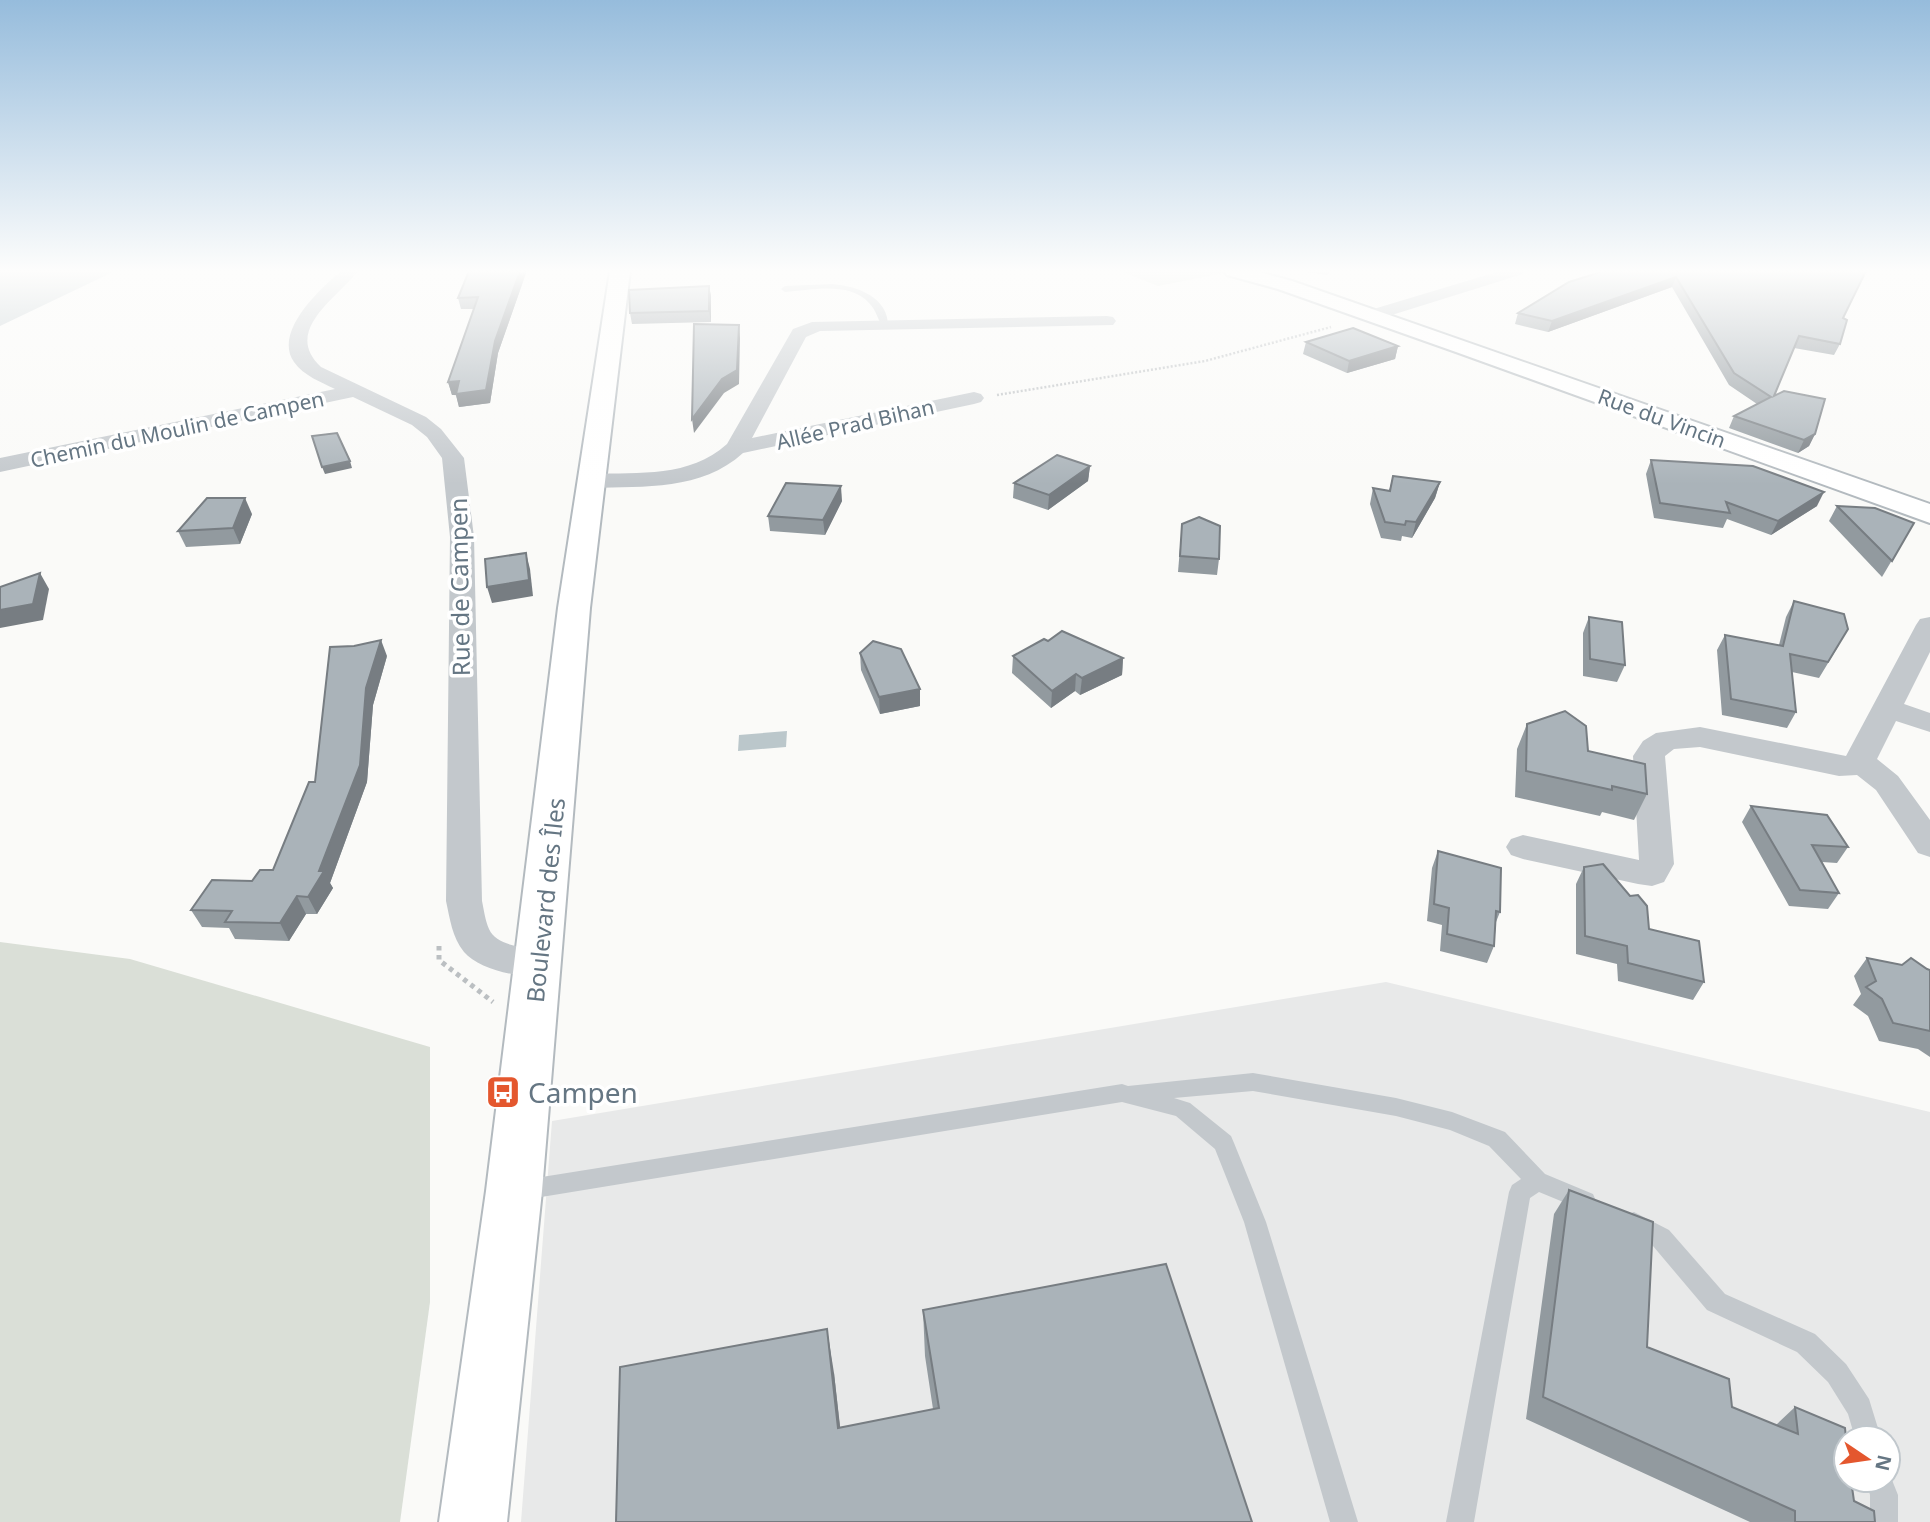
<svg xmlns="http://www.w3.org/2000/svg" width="1930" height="1522" viewBox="0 0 1930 1522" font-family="'Noto Sans',sans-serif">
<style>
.built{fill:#e8e9e9;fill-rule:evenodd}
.green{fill:#dadfd7}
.water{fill:#bbc7cb}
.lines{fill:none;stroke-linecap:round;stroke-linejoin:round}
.secondary-casing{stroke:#b3babf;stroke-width:4}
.path-far1{stroke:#bbbfc2;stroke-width:2.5;stroke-dasharray:2 2;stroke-linecap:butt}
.path{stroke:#bbbfc2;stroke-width:5;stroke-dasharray:4.5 4.5;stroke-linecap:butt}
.service{fill:#c3c8cc;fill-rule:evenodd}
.minor{fill:#c3c8cc;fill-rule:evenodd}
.secondary{fill:#fff;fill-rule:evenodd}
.wall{fill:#929a9f}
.shaded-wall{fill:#777d82}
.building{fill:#aab3b9;stroke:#777d82;stroke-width:2}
.labels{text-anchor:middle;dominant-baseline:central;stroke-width:7;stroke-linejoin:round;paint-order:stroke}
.far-street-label{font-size:21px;fill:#657683;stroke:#fff}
.street-label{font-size:24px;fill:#657683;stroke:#fff}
.near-poi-label{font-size:28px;fill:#657683;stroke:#fff;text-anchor:start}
</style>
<rect width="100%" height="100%" fill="#fafaf8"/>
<path class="built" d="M1386 982 1930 1112V1522H521L552 1121ZM1846 1438H1888V1480H1846Z"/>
<g class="green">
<polygon points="1120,271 1235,271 1158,286"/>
<polygon points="0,942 130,959 430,1047 430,1302 400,1522 0,1522"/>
</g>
<g class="water">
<polygon points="0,271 115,271 0,326"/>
<polygon points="787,731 786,747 738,751 739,735"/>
</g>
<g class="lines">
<g class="secondary-casing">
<g id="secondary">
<polygon points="610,271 630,271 590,608 542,1191 507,1522 439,1522 486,1191 558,608"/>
<polygon points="1224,271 1256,271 1292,281 1930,504 1930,523 1456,352 1278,289 1227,275"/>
</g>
</g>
<polyline class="path-far1" points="997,395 1205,361 1331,327"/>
<polyline class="path" points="439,946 439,960 493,1002"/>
<g class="service">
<path d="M832 284C857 286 889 297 888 327H882C878 319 876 310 869 303 850 281 811 290 785 292L781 289 785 286Z"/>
<polygon points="1253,1073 1396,1098 1452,1112 1505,1132 1545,1174 1593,1194 1596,1201 1593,1208 1585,1211 1539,1192 1530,1198 1474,1522 1446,1522 1509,1192 1512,1185 1521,1179 1489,1146 1450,1130 1396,1116 1253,1091 1174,1098 1190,1103 1231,1136 1234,1143 1266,1222 1358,1522 1330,1522 1244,1222 1215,1149 1176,1116 1122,1102 523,1200 515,1197 512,1190 515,1183 523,1180 1122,1084 1128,1086"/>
<polygon points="1634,1212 1669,1230 1725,1294 1815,1334 1846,1364 1869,1399 1881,1438 1855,1438 1848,1414 1828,1382 1797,1352 1707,1310 1653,1246 1626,1231 1622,1223 1626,1215"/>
<polygon points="1888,1470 1898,1495 1898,1522 1870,1522 1870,1495 1866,1480 1888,1480"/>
</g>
<g class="minor">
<path d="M341 271H358C337 298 282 331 321 367L426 417 441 429 464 458 474 537 482 901C484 910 485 920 489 929 498 949 533 947 550 953L556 963 550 973C528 981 480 971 464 952 452 937 450 919 446 901L450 537 442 458 427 437 412 425 353 397 0 472V458L335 389C321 382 304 376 294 362 273 332 320 289 341 271Z"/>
<polygon points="1500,271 1525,271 1523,274 1379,319 1373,320 1364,315 1367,311"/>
<path d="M1107 316 1113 317 1116 321 1113 325 820 331 806 337 752 438 974 392 981 394 984 398 981 402 974 404 743 453C701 491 645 486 592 488L584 486 581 481 584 476 592 474C640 472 689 478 727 444L793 329 812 322Z"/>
<polygon points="1930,617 1930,652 1904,704 1930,713 1930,732 1896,721 1877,759 1898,776 1930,820 1930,857 1918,853 1876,790 1857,775 1839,776 1700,747 1674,749 1665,756 1674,864 1664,882 1652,886 1638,884 1523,859 1511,855 1506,847 1511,839 1523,835 1639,860 1633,756 1643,741 1656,733 1700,727 1846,756 1916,625 1920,619"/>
</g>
<use href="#secondary" class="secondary"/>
</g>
<g class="wall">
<polygon points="469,271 526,271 526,273 498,353 490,403 459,407 456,395 452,395 448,382 474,309 461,309 458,298"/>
<polygon points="1300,271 1331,271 1327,275"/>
<polygon points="1604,271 1866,271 1843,318 1840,344 1834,355 1794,348 1774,396 1815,434 1809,446 1798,453 1729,428 1734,416 1757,404 1729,385 1672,287 1548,332 1515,324 1518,313"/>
<polygon points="709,286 711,296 711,322 632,324 630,313"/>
<polygon points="1306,342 1398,346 1395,359 1347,373 1303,354"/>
<polygon points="1651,460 1817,506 1771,535 1727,519 1723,528 1654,518 1646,474"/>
<polygon points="1090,466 1088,481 1048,510 1013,498 1014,483"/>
<polygon points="1393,476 1440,482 1435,498 1412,538 1402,536 1401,541 1381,538 1370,504 1373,488 1389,491"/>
<polygon points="842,501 825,535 770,531 768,516"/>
<polygon points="1837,506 1914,523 1882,577 1829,521"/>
<polygon points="252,514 240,544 186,547 178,531"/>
<polygon points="1182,524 1219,559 1217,575 1178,572"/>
<polygon points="1794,601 1839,645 1819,678 1792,672 1796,712 1787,728 1722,715 1717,650 1725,635 1779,645 1786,617"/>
<polygon points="1589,617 1625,665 1617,682 1583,676 1583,633"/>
<polygon points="1048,641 1123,658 1122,675 1080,695 1075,691 1051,708 1012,673 1013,656"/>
<polygon points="860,653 920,706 880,714 861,670"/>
<polygon points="387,656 373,705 367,782 330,883 333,888 317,914 306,914 289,941 235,939 229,928 202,927 191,910 252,881 273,870 315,782"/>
<polygon points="1527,724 1588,751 1647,794 1634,820 1602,812 1600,816 1515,797 1517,749"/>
<polygon points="1751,806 1848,847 1837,863 1822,862 1839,893 1828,909 1789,906 1742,822"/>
<polygon points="1438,851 1500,912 1496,922 1494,946 1487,963 1440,951 1442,925 1427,921 1432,868"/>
<polygon points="1584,867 1630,896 1649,929 1704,982 1693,1000 1618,981 1617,964 1576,954 1576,884"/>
<polygon points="1867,958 1930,970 1930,1057 1918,1049 1879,1041 1868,1016 1853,1005 1861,994 1854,976"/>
<polygon points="1569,1190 1647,1347 1732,1407 1776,1425 1795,1407 1854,1501 1875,1522 1750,1522 1526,1419 1554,1214"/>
<polygon points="923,1310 1252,1522 616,1522 834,1373 840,1428 933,1409 925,1356"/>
</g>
<g class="shaded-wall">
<polygon points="520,271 526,271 526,273 498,353 490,403 459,407 456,395 452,395 448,382 459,381 495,341"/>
<polygon points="1676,277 1672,287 1548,332 1552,321"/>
<polygon points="709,286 711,296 711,322 709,311"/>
<polygon points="739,325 740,338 739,384 724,393 694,433 692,419 722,379"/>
<polygon points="1398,346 1395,359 1347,373 1349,361"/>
<polygon points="1815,434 1809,446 1798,453 1804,440"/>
<polygon points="350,461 352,468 325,474 322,467"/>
<polygon points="1090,466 1088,481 1048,510 1049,495"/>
<polygon points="1440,482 1435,498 1412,538 1416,522"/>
<polygon points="841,486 842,501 825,535 823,520"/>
<polygon points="1824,492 1817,506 1771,535 1778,521"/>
<polygon points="245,498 252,514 240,544 233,528"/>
<polygon points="526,553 530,569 533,596 492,603 487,587"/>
<polygon points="40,573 49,589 43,620 0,628 0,610"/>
<polygon points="381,640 387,656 373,705 367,782 330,883 333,888 317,914 308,897 319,871 366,688"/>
<polygon points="1123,658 1122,675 1080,695 1082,678"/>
<polygon points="1076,674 1075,691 1051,708 1052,691"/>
<polygon points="920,689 920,706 880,714 879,697"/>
<polygon points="297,896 306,914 289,941 280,923"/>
<polygon points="827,1329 834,1373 845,1470 838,1428"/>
</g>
<g class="building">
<polygon points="469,271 520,271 495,341 486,390 456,394 459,381 448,382 478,297 458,298"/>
<polygon points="1604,271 1866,271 1843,318 1847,320 1840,344 1799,336 1774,396 1784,391 1825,399 1815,434 1804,440 1734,416 1771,397 1734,373 1676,277 1552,321 1518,313 1569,282"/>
<polygon points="709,286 709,311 630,313 629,290"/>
<polygon points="694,324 739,325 737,370 722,379 692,419"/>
<polygon points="1353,328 1398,346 1349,361 1306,342"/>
<polygon points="337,433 350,461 322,467 312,436"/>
<polygon points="1057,455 1090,466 1049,495 1014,483"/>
<polygon points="1651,460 1753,466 1824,492 1778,521 1726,502 1730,513 1660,503"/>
<polygon points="1393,476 1440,482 1416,522 1406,521 1405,525 1385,522 1373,488 1390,491"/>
<polygon points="786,483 841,486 823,520 768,516"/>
<polygon points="207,498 245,498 233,528 178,531"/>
<polygon points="1837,506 1875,508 1914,523 1892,561"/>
<polygon points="1199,517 1220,526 1219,559 1180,556 1182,524"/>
<polygon points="526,553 529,580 487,587 485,559"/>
<polygon points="40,573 33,604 0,610 0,587"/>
<polygon points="1794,601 1844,614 1848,629 1828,662 1790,654 1796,712 1731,699 1725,635 1783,646"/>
<polygon points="1589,617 1622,622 1625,665 1590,659"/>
<polygon points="1062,631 1123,658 1082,678 1076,674 1052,691 1013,656 1044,639 1048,641"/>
<polygon points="381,640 366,688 360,765 319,871 324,871 308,897 297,896 280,923 225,922 232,911 191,910 212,880 252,881 260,870 273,870 309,782 315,782 330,647 354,646"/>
<polygon points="873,641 901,649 920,689 879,697 860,653"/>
<polygon points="1565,711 1586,726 1588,751 1645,764 1647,794 1612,786 1612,790 1526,771 1527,724"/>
<polygon points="1751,806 1827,815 1848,847 1812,845 1839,893 1800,890"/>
<polygon points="1438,851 1501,868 1500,912 1496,911 1494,946 1447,934 1449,908 1434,904"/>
<polygon points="1603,864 1630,896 1638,895 1647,906 1649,929 1699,941 1704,982 1628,963 1627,946 1585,936 1584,867"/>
<polygon points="1867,958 1902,965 1911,958 1927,969 1930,970 1930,1031 1893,1023 1882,999 1866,987 1876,981"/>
<polygon points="1569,1190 1653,1222 1647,1347 1729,1379 1732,1407 1798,1434 1795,1407 1845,1428 1846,1438 1846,1480 1851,1480 1854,1501 1874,1511 1875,1522 1795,1522 1795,1511 1543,1397"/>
<polygon points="1166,1264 1252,1522 616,1522 620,1367 827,1329 838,1428 939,1408 923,1310"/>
</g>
<linearGradient id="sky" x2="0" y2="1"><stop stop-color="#96bcdc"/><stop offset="0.56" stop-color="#fdfdfc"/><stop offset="1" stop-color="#fdfdfc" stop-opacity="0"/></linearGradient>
<rect width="1930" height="484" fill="url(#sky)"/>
<defs>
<g id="bus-square" transform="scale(1.75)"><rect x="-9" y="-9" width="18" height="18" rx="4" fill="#e4572e" stroke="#fff"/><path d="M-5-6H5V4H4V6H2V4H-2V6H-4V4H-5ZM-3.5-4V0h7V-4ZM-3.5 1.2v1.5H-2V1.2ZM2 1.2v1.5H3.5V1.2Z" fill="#fff"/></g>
</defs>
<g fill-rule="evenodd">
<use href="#bus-square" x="503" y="1092"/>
</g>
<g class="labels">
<g class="far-street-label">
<text transform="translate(1662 418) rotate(20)">Rue du Vincin</text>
<text transform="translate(855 424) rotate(-13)">Allée Prad Bihan</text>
<text transform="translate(177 429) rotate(-12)">Chemin du Moulin de Campen</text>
</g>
<g class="street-label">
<text transform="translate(459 587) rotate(-91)">Rue de Campen</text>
<text transform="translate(545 900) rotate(-84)">Boulevard des Îles</text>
</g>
<g class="near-poi-label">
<text x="528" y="1092">Campen</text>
</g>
</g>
<g transform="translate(1867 1459) rotate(103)"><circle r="33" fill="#ffffff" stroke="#c1c8cd" stroke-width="2"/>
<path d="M0-5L12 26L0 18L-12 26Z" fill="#e4572e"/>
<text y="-10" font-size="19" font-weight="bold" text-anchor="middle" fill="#657683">N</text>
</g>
</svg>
